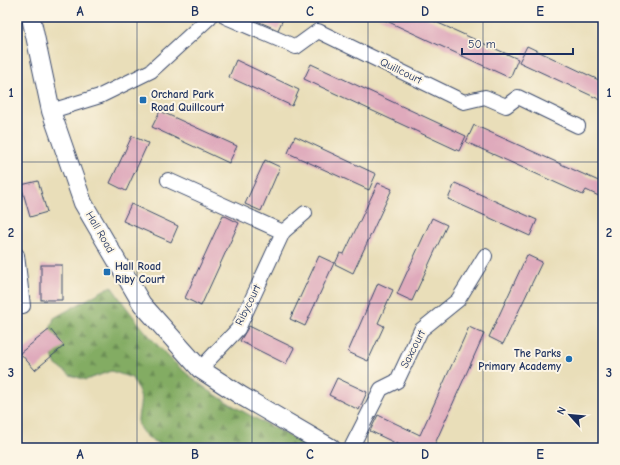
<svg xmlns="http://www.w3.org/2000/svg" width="620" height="465" viewBox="0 0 620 465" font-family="'Comic Neue',sans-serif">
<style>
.forest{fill:url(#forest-firs);stroke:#4f6e60}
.building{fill:#dfaabc}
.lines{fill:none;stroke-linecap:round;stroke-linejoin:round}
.minor-casing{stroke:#3a496c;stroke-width:16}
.tertiary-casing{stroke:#3a496c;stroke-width:20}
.minor{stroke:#fff;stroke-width:14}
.tertiary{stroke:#fff;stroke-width:18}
.grid{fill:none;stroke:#1b2f5e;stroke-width:1;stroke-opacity:0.55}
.poi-dot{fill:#1f6fb2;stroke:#fcf5e5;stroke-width:1.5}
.labels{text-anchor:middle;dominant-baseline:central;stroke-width:4;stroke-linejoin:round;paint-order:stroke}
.street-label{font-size:11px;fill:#1b2f5e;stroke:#fcf5e5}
.poi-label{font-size:11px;font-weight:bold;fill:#1b2f5e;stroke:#fcf5e5;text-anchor:start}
.neatline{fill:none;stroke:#1b2f5e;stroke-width:1.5}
.grid-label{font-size:13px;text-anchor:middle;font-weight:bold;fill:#1b2f5e}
</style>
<defs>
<pattern id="forest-firs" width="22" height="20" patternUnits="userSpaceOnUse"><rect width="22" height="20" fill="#83ac63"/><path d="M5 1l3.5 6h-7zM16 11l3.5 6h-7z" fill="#6a8c55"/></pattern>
</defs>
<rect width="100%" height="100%" fill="#fcf5e5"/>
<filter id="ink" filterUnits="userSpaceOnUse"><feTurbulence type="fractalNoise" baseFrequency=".025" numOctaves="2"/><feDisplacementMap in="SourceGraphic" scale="8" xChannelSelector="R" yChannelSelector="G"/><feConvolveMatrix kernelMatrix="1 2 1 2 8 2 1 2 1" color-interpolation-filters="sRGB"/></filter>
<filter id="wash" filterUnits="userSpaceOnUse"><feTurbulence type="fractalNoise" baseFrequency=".012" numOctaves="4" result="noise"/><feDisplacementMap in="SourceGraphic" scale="16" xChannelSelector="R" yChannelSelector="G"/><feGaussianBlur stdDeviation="0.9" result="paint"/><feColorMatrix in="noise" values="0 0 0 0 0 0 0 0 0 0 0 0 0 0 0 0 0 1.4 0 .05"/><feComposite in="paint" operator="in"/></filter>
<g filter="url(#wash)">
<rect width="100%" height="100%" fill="#e9deb9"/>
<path class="forest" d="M111 286C138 325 169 363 208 390 241 412 278 430 312 448H235C213 429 189 454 165 446 154 443 137 432 138 420 138 412 142 402 140 395 139 390 135 384 132 378L111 371 86 380 70 375 56 365 46 341 54 318Z"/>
<g id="blocks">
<g class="building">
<polygon points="248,17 284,17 278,30"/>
<polygon points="378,17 425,17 518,59 510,78"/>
<polygon points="527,46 603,82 603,101 519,62"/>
<polygon points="236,60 299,90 292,106 229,77"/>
<polygon points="311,64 466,136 459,151 304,79"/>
<polygon points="160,111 237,146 229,163 152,127"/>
<polygon points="474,125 603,183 603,198 586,190 583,195 466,142"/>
<polygon points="132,136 148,143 126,191 110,183"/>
<polygon points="295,136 376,174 369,190 288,153"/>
<polygon points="265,160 280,167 261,211 245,204"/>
<polygon points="38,181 47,212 30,217 21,185"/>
<polygon points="378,183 392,189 353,273 335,264 340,253 344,254"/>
<polygon points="455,183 537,220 530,236 448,199"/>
<polygon points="131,204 178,226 171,242 123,221"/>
<polygon points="223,215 239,223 201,306 185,298"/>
<polygon points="432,218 447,225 412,301 397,294"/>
<polygon points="527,255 542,262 503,344 489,337"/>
<polygon points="319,256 334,263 305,326 290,319"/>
<rect x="41" y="265" width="21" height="35"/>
<polygon points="378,283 393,290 378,323 384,326 368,361 348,352"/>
<polygon points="249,326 294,348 286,364 240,341"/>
<polygon points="469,327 484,334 433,448 406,448 370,431 378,415 420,435"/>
<polygon points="50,329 64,346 35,370 20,353"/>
<polygon points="337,378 367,392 359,410 329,395"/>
</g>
</g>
</g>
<g filter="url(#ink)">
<use href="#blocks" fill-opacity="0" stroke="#3a496c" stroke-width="1"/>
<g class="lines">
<g class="minor-casing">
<g id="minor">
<polyline points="226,17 296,47 318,31 464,102 485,97 506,106 518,97 578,126"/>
<polyline points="51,111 100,96 151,71 210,17"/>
<polyline points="168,180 283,232"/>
<polyline points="17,255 23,306 17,304"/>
<polyline points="200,369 238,329 283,232 305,213"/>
<polyline points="351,448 381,389 397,381 421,330 458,300 485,256"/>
</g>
</g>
<g class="tertiary-casing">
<polyline id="tertiary" points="31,17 51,111 83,203 142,304 200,369 240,395 331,448"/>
</g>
<use href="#minor" class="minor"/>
<use href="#tertiary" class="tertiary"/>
</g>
</g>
<path class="grid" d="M137 17V448M252 17V448M368 17V448M483 17V448M17 162H603M17 303H603"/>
<g class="poi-dot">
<rect x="139" y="96" width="8" height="8" rx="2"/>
<rect x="103" y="268" width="8" height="8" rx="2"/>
<circle cx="569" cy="359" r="4"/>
</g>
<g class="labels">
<g class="street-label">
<text transform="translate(401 71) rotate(26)">Quillcourt</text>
<text transform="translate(100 232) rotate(60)">Hall Road</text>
<text transform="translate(248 305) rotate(-64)">Ribycourt</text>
<text transform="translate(413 349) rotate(-63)">Saxcourt</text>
</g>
<g class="poi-label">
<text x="151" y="94">Orchard Park<tspan x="151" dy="13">Road Quillcourt</tspan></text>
<text x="115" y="266">Hall Road<tspan x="115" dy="13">Riby Court</tspan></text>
<text x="561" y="353" text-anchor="end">The Parks<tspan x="561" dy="13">Primary Academy</tspan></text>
</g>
</g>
<rect width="620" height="465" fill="none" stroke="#fcf5e5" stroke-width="44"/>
<g transform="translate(570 415) rotate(297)" stroke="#fcf5e5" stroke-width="3" paint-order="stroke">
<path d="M0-3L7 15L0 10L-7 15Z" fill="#1b2f5e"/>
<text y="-6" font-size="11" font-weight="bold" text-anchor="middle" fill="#1b2f5e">N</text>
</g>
<path d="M462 48v6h111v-6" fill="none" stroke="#1b2f5e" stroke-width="2"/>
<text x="468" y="48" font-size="12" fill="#1b2f5e" stroke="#fcf5e5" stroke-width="3" paint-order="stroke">50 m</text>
<rect x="22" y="22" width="576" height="421" class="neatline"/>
<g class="grid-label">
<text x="80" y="16">A</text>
<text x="195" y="16">B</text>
<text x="310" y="16">C</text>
<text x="425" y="16">D</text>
<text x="540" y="16">E</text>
<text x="11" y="97">1</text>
<text x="609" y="97">1</text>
<text x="11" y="237">2</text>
<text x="609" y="237">2</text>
<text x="11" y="377">3</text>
<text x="609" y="377">3</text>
<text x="80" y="459">A</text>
<text x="195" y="459">B</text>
<text x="310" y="459">C</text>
<text x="425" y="459">D</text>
<text x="540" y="459">E</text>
</g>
</svg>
